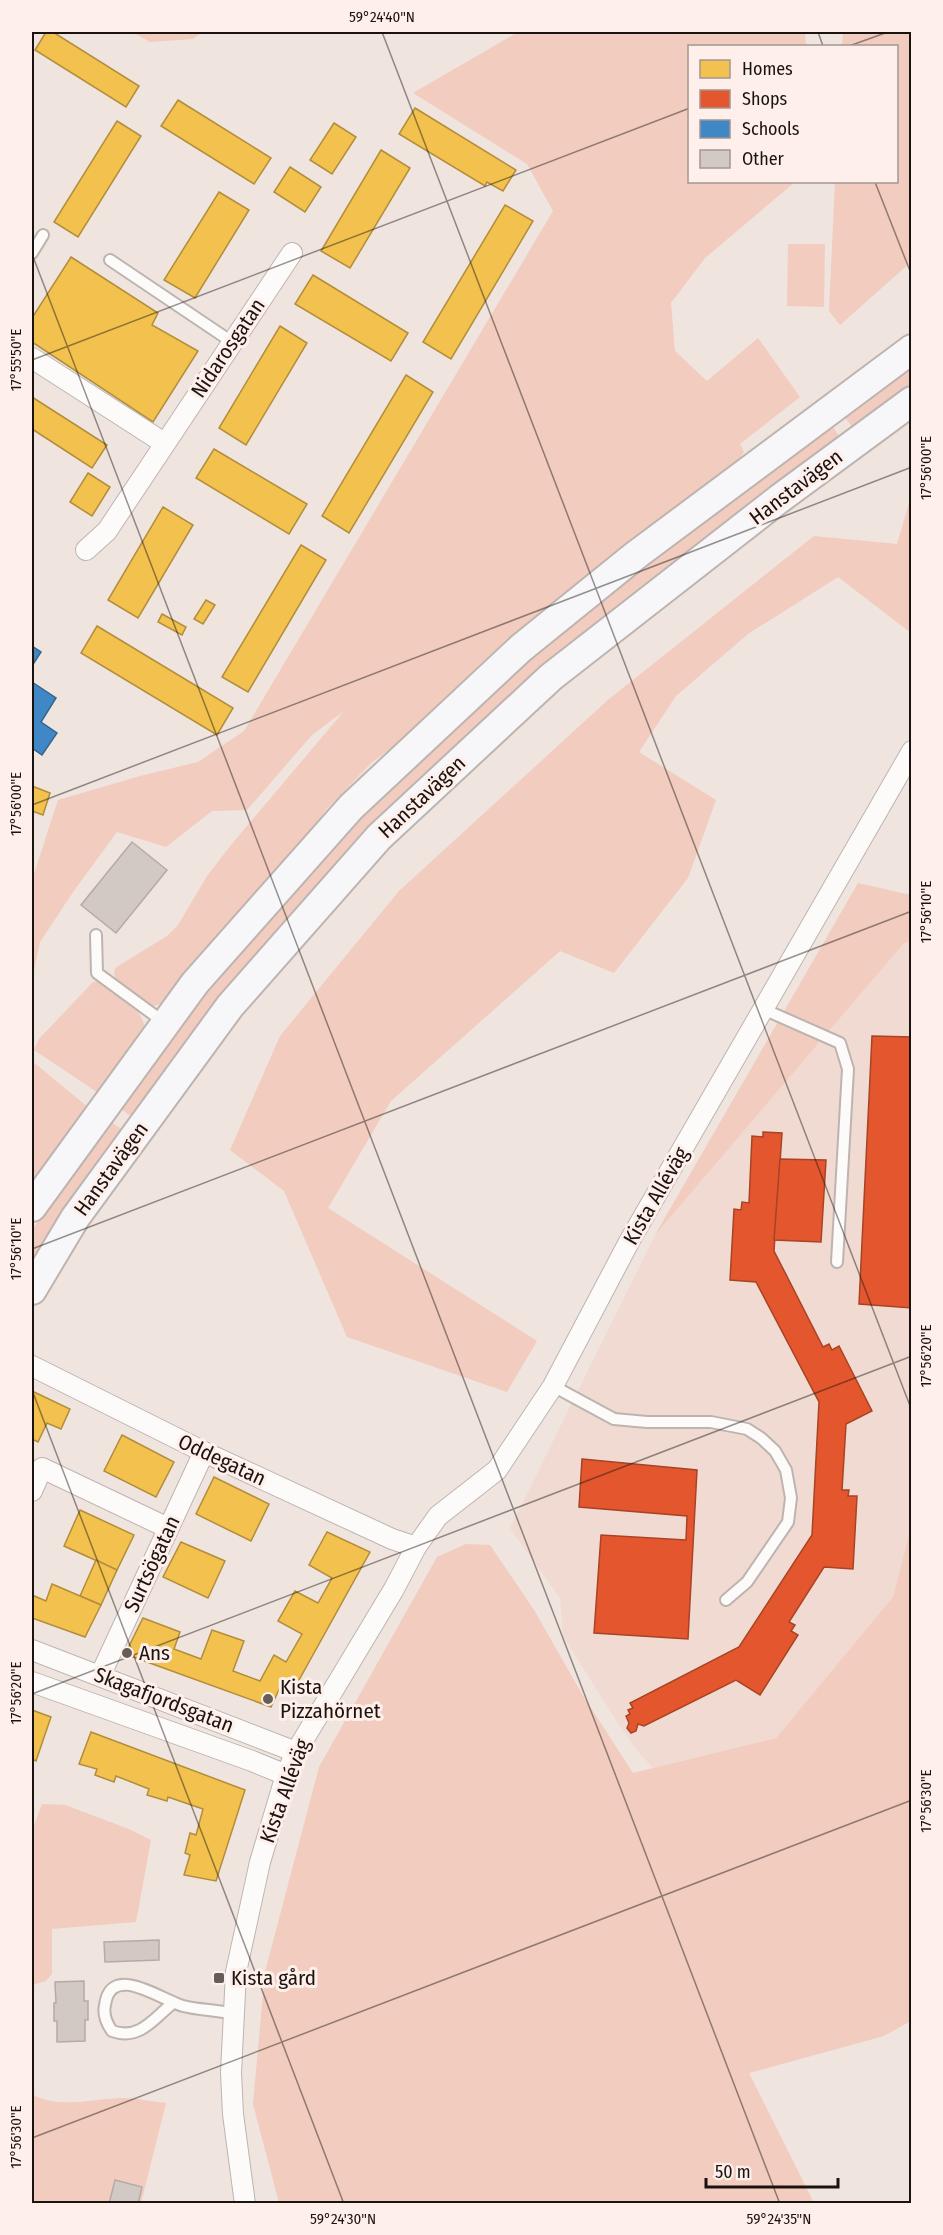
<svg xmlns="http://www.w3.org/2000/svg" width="943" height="2235" viewBox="0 0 943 2235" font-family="'Fira Sans Condensed',sans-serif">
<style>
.built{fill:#f1dad1}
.green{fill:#f1ccbf}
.homes{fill:#f2c14e;stroke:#b28d3b;stroke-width:1.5}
.shops{fill:#e4572e;stroke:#a84325;stroke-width:1.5}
.schools{fill:#3f88c5;stroke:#34658f;stroke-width:1.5}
.building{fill:#d2c9c5;stroke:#b4aba7;stroke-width:1.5}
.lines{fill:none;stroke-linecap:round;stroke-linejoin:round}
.lane-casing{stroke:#bdb4b0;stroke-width:14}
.street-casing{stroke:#bdb4b0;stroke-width:22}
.secondary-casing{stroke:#bdb4b0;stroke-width:32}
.lane{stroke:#fdfbfa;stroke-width:10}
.street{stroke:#fdfbfa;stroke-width:20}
.secondary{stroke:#f7f6f8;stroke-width:28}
.ticks{fill:none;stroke:#1b1310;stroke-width:1.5;stroke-opacity:0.45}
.poi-dot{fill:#665c58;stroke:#feefea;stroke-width:2}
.labels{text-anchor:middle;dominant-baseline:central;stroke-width:6;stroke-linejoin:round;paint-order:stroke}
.street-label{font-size:21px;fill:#1b1310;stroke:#feefea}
.poi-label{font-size:21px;fill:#1b1310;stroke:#feefea;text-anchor:start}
.neatline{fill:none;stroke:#1b1310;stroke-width:2}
.ticks-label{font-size:15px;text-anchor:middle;fill:#1b1310}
</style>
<rect width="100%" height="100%" fill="#f0e4df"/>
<polygon class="built" points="911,942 912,1528 893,1597 776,1738 653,1768 636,1749 617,1722 563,1636 560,1598 510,1528 655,1235 904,943"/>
<g class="green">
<polygon points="132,32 203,32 193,39 150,42"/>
<polygon points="518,32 805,32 806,46 690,46 690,182 795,182 705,258 671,303 675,351 707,381 758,338 800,397 740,444 744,452 734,467 413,733 372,762 324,812 310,837 168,1001 154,1006 142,1001 117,981 114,974 115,968 167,936 178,925 207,876 231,845 344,711 312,735 247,810 212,811 166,847 117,832 73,892 40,942 32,980 32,880 58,800 140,776 198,762 244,731 553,211 527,164 413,93"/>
<polygon points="843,32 911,32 912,261 840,325 829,311 835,182 896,182 896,46 842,46"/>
<polygon points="788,244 825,244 824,307 787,306"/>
<polygon points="911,361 911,387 855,430 842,414"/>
<polygon points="830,423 842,440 581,639 132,1117 116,1105 187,1012 329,847 553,636"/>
<polygon points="911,496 911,633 838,577 748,634 676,696 639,752 716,800 688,878 614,973 560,951 391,1101 328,1208 537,1341 507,1392 347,1337 284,1191 230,1150 280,1036 399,891 609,699 814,536 897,544"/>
<polygon points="858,883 911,895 911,942 904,943 655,1235"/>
<path d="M100 981C118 994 142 1005 145 1030L100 1094 34 1050 39 1039 93 982Z"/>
<polygon points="32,1061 89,1108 32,1195"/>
<polygon points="106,1119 123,1130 32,1271 32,1230"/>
<polygon points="911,1528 911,2021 884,2036 749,2073 814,2203 279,2203 253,2104 265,1972 319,1767 437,1557 466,1544 490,1545 534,1610 582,1694 633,1773 776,1738 893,1597"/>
<polygon points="42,1804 65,1805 129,1829 151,1840 136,1922 52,1929 52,1974 46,1981 32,1985 32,1831"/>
<path d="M32 2094C58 2110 95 2098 124 2098 138 2098 152 2102 166 2103L141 2203 32 2204Z"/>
</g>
<g class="homes">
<polygon points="46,32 53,32 139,86 126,107 35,50"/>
<polygon points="178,100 271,158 254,184 161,126"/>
<polygon points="415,108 516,170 503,191 487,182 485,186 399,134"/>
<polygon points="117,121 141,136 78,237 54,222"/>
<polygon points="334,123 356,137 332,174 310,160"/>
<polygon points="381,150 410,168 350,268 321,251"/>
<polygon points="290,167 321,187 305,212 274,192"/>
<polygon points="219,192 249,210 195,298 164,280"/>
<polygon points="505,205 533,221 451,359 423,342"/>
<polygon points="71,257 158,313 152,325 198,351 153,422 32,342 32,318"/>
<polygon points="313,275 408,333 391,361 295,304"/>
<polygon points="280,326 307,343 246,445 219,428"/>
<polygon points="406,375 433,392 349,533 322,516"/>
<polygon points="32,397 107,445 92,468 32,429"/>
<polygon points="214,449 307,504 289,534 196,478"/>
<polygon points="88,473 110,487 92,516 70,502"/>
<polygon points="163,507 193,525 138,618 108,600"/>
<polygon points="301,545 326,560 248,692 222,677"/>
<polygon points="206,600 215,605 203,624 194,619"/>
<polygon points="162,614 186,627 182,635 158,622"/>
<polygon points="97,626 233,708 217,735 81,653"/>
<polygon points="32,786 50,793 43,815 32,811"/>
<polygon points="32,1391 70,1409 61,1429 47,1423 38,1442 32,1439"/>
<polygon points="122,1435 174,1462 156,1497 104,1471"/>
<polygon points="214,1477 269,1504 251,1541 196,1514"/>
<polygon points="80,1510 134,1535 117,1570 64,1546"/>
<polygon points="327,1532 370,1552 294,1689 282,1683 271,1707 125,1654 143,1618 180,1632 174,1649 201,1659 212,1630 244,1641 233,1671 260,1681 274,1655 286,1662 302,1634 278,1621 295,1591 318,1603 332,1578 309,1565"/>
<polygon points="181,1542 225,1561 208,1598 163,1577"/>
<polygon points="96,1560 117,1570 101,1605 80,1596"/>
<polygon points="52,1584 101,1605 85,1637 32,1618 32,1595 46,1601"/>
<polygon points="32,1710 51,1717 36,1761 32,1759"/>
<polygon points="91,1732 245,1790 216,1881 184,1875 190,1855 185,1853 190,1833 196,1835 203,1809 168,1797 167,1801 147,1795 149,1789 116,1776 114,1782 95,1775 97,1769 79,1764"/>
</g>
<g class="shops">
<polygon points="872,1036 912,1037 912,1308 859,1304"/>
<polygon points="763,1132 782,1133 774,1251 823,1347 829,1344 832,1350 839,1346 872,1411 846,1424 842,1490 849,1490 848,1496 857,1496 853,1569 824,1567 789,1622 795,1625 791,1631 798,1635 760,1695 736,1680 644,1726 638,1724 636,1731 631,1733 627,1728 629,1723 626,1716 630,1714 628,1710 633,1708 630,1703 739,1647 812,1535 819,1402 756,1282 730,1280 734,1209 741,1210 742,1202 749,1203 752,1136 763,1137"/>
<polygon points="780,1159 826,1160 821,1242 774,1240"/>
<polygon points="582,1459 697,1470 688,1639 594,1633 601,1535 686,1540 687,1516 579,1507"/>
</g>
<g class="schools">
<polygon points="32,646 41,652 32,666"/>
<polygon points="32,682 56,698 41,722 57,733 42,755 32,748"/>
</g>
<g class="building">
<polygon points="132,842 167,870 116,933 81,905"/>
<polygon points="159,1940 159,1960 105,1962 104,1942"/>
<polygon points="84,1981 84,2001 88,2001 88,2020 85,2020 85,2041 57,2042 57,2021 54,2021 54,2003 56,2003 55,1982"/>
<polygon points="115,2180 142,2187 138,2204 109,2204"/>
</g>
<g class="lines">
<g class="lane-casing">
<g id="lane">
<polyline points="32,253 43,235"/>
<polyline points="110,260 232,342"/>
<polyline points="96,935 97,973 165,1023"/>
<polyline points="763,1009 840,1043 848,1069 837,1262"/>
<polyline points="553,1386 614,1419 647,1422 711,1422 747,1429 761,1438 775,1451 786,1470 791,1498 788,1522 747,1582 726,1600"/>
<path d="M173 2003C154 2018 140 2041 112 2031 107 2024 103 2014 105 2005 111 1962 161 2000 183 2006 199 2010 217 2010 234 2014"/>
</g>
</g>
<g class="street-casing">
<g id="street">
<polyline points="32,358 164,443"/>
<polyline points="86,550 107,531 292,253"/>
<polyline points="32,1366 204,1452 392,1539 416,1547"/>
<polyline points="32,1491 42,1468 168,1528"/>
<polyline points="32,1650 296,1752"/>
<polyline points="100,1676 204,1452"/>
<polyline points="32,1682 252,1761 286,1775"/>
<polyline points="245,2204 233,2114 231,2073 236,1972 260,1862 286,1775 296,1752 394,1589 416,1547 438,1516 497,1470 553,1386 630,1240 912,751"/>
</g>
</g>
<g class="secondary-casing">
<g id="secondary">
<polyline points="32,1207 195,983 351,807 521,648 636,555 912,349"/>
<polyline points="32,1290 75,1218 230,1006 379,837 551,677 779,499 912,401"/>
</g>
</g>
<use href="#lane" class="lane"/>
<use href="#street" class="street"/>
<use href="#secondary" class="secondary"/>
</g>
<path class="ticks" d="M382 32 912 1411M818 32 823 46M849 46 888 32M875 182 912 276M32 254 780 2204M32 360 690 108M32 805 912 467M32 1249 912 911M32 1390 344 2204M32 1694 912 1356M32 2138 912 1800"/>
<g class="poi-dot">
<circle cx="127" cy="1653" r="6"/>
<circle cx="268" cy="1699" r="6"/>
<rect x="213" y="1972" width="12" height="12" rx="3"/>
</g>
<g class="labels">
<g class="street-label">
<text transform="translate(228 348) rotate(-56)">Nidarosgatan</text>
<text transform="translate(796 487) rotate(-37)">Hanstavägen</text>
<text transform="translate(422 797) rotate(-43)">Hanstavägen</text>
<text transform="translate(111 1169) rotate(-54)">Hanstavägen</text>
<text transform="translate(656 1196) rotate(-60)">Kista Alléväg</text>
<text transform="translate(222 1460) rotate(25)">Oddegatan</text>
<text transform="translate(152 1564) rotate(-65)">Surtsögatan</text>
<text transform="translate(164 1700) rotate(21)">Skagafjordsgatan</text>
<text transform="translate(285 1791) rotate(-70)">Kista Alléväg</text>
</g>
<g class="poi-label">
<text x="139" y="1653">Ans</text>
<text x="280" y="1687">Kista<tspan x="280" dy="24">Pizzahörnet</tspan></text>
<text x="231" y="1978">Kista gård</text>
</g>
</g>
<rect width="943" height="2235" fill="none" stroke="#feefea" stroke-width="66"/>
<rect x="688" y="45" width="210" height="138" fill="#feefea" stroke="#a39793" stroke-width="1.5"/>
<rect x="700" y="60" width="30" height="18" fill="#f2c14e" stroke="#a39793" stroke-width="1.5"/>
<text x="742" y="75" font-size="18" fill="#1b1310">Homes</text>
<rect x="700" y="90" width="30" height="18" fill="#e4572e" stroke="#a39793" stroke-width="1.5"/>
<text x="742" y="105" font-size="18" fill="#1b1310">Shops</text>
<rect x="700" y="120" width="30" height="18" fill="#3f88c5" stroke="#a39793" stroke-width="1.5"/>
<text x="742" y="135" font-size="18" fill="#1b1310">Schools</text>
<rect x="700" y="150" width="30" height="18" fill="#d2c9c5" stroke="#a39793" stroke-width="1.5"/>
<text x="742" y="165" font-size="18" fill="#1b1310">Other</text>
<path d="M706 2178v9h132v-9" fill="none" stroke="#1b1310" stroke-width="3"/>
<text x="715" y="2178" font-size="18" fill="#1b1310" stroke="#feefea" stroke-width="4.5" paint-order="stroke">50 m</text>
<rect x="33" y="33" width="877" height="2169" class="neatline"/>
<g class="ticks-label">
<text x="382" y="22">59°24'40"N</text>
<text transform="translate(16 360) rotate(-90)" y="5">17°55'50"E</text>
<text transform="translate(926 468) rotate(-90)" y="5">17°56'00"E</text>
<text transform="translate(16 804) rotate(-90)" y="5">17°56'00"E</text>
<text transform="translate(926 912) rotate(-90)" y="5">17°56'10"E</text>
<text transform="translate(16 1249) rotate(-90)" y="5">17°56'10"E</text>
<text transform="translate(926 1356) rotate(-90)" y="5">17°56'20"E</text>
<text transform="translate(16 1693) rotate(-90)" y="5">17°56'20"E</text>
<text transform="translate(926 1801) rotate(-90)" y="5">17°56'30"E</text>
<text transform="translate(16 2137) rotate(-90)" y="5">17°56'30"E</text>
<text x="343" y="2224">59°24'30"N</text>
<text x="779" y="2224">59°24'35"N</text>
</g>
</svg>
